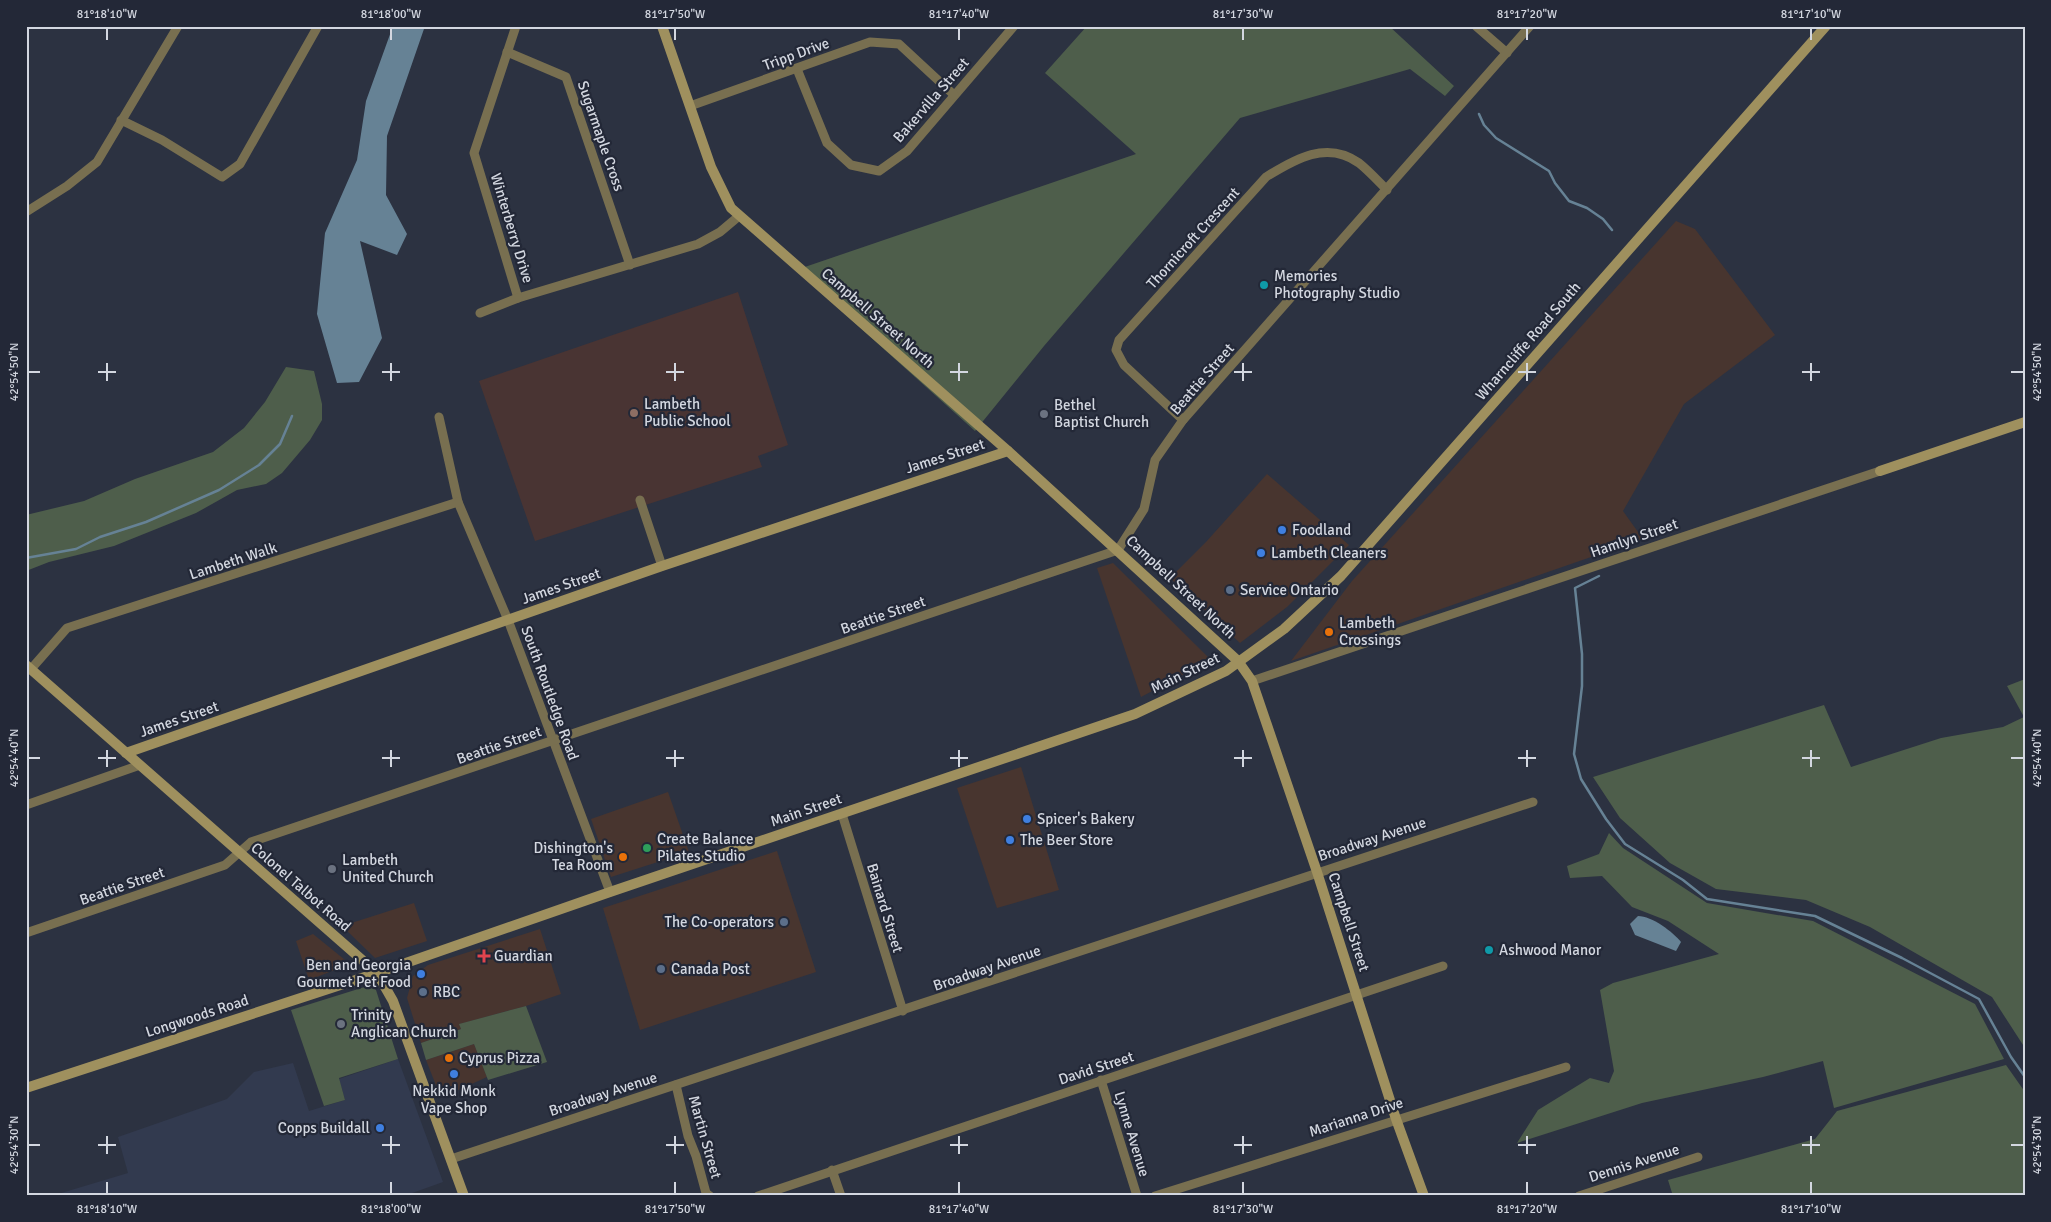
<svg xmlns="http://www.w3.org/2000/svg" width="2051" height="1222" viewBox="0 0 2051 1222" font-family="Signika,sans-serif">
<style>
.commercial{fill:#48352f}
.built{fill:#323a4f}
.education{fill:#493433}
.green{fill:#4e5e4b}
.water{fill:#668295}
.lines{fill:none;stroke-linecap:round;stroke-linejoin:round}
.stream{stroke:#668295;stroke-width:2.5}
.street{stroke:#786f50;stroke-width:9}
.secondary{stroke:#9f905e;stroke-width:10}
.ticks{fill:none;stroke:#d3d7e0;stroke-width:2}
.culture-dot{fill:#0f9aa8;stroke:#232837;stroke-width:2}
.education-dot{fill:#8d6e63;stroke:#232837;stroke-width:2}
.worship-dot{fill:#6b7280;stroke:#232837;stroke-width:2}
.shop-dot{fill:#3f7fe0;stroke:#232837;stroke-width:2}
.service-dot{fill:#5c6f8a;stroke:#232837;stroke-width:2}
.food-dot{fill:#e8710a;stroke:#232837;stroke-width:2}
.leisure-dot{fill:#2e9e5b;stroke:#232837;stroke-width:2}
.health-dot{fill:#e0444e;stroke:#232837;stroke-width:2}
.labels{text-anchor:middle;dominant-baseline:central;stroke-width:4.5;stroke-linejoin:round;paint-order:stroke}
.street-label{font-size:15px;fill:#d3d7e0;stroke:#232837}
.poi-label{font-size:15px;fill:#d3d7e0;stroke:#232837;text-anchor:start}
.neatline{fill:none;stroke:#d3d7e0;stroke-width:2}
.ticks-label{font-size:12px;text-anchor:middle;fill:#d3d7e0}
</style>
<rect width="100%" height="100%" fill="#2c3241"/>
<g class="commercial">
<polygon points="1676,221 1695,229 1775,335 1684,404 1623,511 1643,539 1291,661 1352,581"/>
<polygon points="1267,474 1349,545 1287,607 1240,643 1170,578 1206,542"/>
<polygon points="1113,563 1211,660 1141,697 1097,568"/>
<polygon points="1021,767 1059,890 997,908 957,788"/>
<polygon points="668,792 689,852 611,877 591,819"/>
<polygon points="777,851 816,972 640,1030 603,908"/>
<polygon points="414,903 427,941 375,958 342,926"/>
<polygon points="540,929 561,994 526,1006 460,1024 461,1029 421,1043 407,998 413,976 428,965"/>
<polygon points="313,934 350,964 309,980 296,941"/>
<polygon points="474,1044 487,1077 441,1098 426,1060"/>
</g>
<polygon class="built" points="398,1059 443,1182 404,1196 58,1196 58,1194 128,1173 118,1137 227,1099 254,1072 293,1063 309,1111 345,1100 339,1079"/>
<polygon class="education" points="738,292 788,445 758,456 762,467 535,541 479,381"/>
<g class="green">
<polygon points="1087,26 1389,26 1454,86 1445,96 1410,69 1240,118 1044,346 975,431 796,270 1136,154 1045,73"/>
<polygon points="286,367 314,371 322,404 322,420 310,440 282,473 266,484 237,490 196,513 114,546 49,562 26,571 26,515 84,501 135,479 213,452 244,428 265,402"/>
<polygon points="2025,679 2025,1048 1992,997 1870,927 1806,900 1716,889 1670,863 1620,818 1593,777 1824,705 1851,767 1941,738 2003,727 2024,717 2007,686"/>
<polygon points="1609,833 1623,848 1707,903 1813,921 1975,1004 2004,1059 1834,1108 1823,1061 1763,1077 1642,1103 1517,1143 1538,1110 1590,1078 1609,1083 1614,1071 1600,990 1613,983 1719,954 1668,921 1632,907 1602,876 1570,878 1567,866 1599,854"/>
<polygon points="371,985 376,990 398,1059 339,1078 345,1100 324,1106 291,1010"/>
<polygon points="526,1006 547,1062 488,1080 474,1044 426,1060 421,1043 461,1029 459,1024"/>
<polygon points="2006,1065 2025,1092 2025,1196 1673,1196 1668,1180 1815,1139 1837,1111"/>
</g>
<g class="water">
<polygon points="393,26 425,26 387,136 386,195 407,234 397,255 360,241 382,338 359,382 337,383 317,314 325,233 357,160 366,101"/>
<path d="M1638 916C1652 916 1673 932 1681 942L1676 951 1635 935 1630 924Z"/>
</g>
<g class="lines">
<g class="stream">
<polyline points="1479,114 1484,125 1496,138 1549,171 1555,183 1569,201 1587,208 1603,219 1612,230"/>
<polyline points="26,558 76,549 100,537 146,522 219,490 259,465 280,444 292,416"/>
<polyline points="1599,576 1575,588 1582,654 1582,686 1574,754 1581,779 1606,819 1625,844 1683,880 1707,899 1815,916 1902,958 1979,999 2011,1057 2025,1077"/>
</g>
<g class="street">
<polyline points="516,26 474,153 518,298 698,244 720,232 739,216"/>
<polyline points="1476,26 1507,53"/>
<polyline points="507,52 566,77 630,265"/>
<polyline points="797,69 827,143 851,165 879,171 907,151 1014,26"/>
<polyline points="690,106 870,42 899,44 954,95"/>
<polyline points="121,120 162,140 222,177 240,164 318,26"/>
<polyline points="26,212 67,186 97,162 178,26"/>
<polyline points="480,313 518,298"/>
<polyline points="439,417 458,502 508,620 610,892"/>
<path d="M1183 420 1124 365 1116 350 1119 340 1266 177C1295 159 1327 140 1359 163 1369 171 1378 181 1387 190"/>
<polyline points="640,500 662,566"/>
<polyline points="31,669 67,628 458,502"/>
<polyline points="1252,681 1880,471"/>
<polyline points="26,805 140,765"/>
<polyline points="842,814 903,1011"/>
<polyline points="26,933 225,865 251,842 1118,550 1144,509 1155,460 1183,420 1530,26"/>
<polyline points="1101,1080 1137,1196"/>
<polyline points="676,1085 688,1136 696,1156 706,1193 710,1196"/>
<path d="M451 1159C812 1041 1171 918 1533 802"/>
<polyline points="832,1170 841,1196"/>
<polyline points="758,1196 1443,966"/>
<polyline points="1155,1196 1566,1067"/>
<polyline points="1579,1196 1698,1157"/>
</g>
<g class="secondary">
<polyline points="662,26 711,167 731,208 1008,451 1238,661 1252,681 1317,872 1396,1119 1424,1196"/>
<polyline points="1880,471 2025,422"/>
<polyline points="26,665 377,973 393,1001 464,1196"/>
<polyline points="126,753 662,566 1008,451"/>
<polyline points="26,1088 377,973 610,892 1135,714 1226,671 1284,629 1341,576 1826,26"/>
</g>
</g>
<path class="ticks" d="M107 28V40M391 28V40M675 28V40M959 28V40M1243 28V40M1527 28V40M1811 28V40M107 363V381M391 363V381M675 363V381M959 363V381M1243 363V381M1527 363V381M1811 363V381M28 372H40M98 372H116M382 372H400M666 372H684M950 372H968M1234 372H1252M1518 372H1536M1802 372H1820M2011 372H2024M107 750V767M391 750V767M675 750V767M959 750V767M1243 750V767M1527 750V767M1811 750V767M28 758H40M98 758H116M382 758H400M666 758H684M950 758H968M1234 758H1252M1518 758H1536M1802 758H1820M2011 758H2024M107 1136V1154M391 1136V1154M675 1136V1154M959 1136V1154M1243 1136V1154M1527 1136V1154M1811 1136V1154M28 1145H40M98 1145H116M382 1145H400M666 1145H684M950 1145H968M1234 1145H1252M1518 1145H1536M1802 1145H1820M2011 1145H2024M107 1182V1194M391 1182V1194M675 1182V1194M959 1182V1194M1243 1182V1194M1527 1182V1194M1811 1182V1194"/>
<g class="culture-dot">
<circle cx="1264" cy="285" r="5"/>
<circle cx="1489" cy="950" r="5"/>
</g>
<circle class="education-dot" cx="634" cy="413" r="5"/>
<g class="worship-dot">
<circle cx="1044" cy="414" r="5"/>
<circle cx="332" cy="869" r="5"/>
<circle cx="341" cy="1024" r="5"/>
</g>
<g class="shop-dot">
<circle cx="1282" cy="530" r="5"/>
<circle cx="1261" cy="553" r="5"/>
<circle cx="1027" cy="819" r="5"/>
<circle cx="1010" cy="840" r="5"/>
<circle cx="421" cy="974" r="5"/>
<circle cx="454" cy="1074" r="5"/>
<circle cx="380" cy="1128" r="5"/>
</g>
<g class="service-dot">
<circle cx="1230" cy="590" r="5"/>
<circle cx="784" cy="922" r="5"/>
<circle cx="661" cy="969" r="5"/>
<circle cx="423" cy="992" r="5"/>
</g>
<g class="food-dot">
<circle cx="1329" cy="632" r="5"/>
<circle cx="623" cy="857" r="5"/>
<circle cx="449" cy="1058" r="5"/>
</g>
<circle class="leisure-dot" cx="647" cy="848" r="5"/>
<path class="health-dot" d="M481.5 948.5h5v5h5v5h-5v5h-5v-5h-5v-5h5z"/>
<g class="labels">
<g class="street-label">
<text transform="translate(796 54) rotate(-20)">Tripp Drive</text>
<text transform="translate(931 100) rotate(-49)">Bakervilla Street</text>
<text transform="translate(601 136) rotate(71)">Sugarmaple Cross</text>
<text transform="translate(512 228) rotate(73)">Winterberry Drive</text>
<text transform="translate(1193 238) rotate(-48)">Thornicroft Crescent</text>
<text transform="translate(878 318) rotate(41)">Campbell Street North</text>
<text transform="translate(1528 341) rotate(-49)">Wharncliffe Road South</text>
<text transform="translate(1202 379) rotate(-49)">Beattie Street</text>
<text transform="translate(945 456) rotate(-18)">James Street</text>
<text transform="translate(1634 538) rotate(-19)">Hamlyn Street</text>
<text transform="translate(233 561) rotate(-18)">Lambeth Walk</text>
<text transform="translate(561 586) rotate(-19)">James Street</text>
<text transform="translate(1181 587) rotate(43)">Campbell Street North</text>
<text transform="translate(883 615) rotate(-19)">Beattie Street</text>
<text transform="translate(1185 673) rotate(-26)">Main Street</text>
<text transform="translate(550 693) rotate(70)">South Routledge Road</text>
<text transform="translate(179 719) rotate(-19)">James Street</text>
<text transform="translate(499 745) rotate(-19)">Beattie Street</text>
<text transform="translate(806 810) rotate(-19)">Main Street</text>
<text transform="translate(1372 839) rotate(-18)">Broadway Avenue</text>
<text transform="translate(122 886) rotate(-19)">Beattie Street</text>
<text transform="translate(301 887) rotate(41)">Colonel Talbot Road</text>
<text transform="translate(885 908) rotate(73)">Bainard Street</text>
<text transform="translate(1349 922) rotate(72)">Campbell Street</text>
<text transform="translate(987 968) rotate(-19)">Broadway Avenue</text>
<text transform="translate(197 1016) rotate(-18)">Longwoods Road</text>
<text transform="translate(1096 1068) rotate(-18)">David Street</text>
<text transform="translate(603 1094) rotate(-18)">Broadway Avenue</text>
<text transform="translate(1356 1117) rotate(-18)">Marianna Drive</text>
<text transform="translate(1132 1134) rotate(73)">Lynne Avenue</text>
<text transform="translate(705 1137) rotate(74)">Martin Street</text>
<text transform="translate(1634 1163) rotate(-18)">Dennis Avenue</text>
</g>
<g class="poi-label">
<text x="1274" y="276">Memories<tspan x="1274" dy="17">Photography Studio</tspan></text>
<text x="644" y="404">Lambeth<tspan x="644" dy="17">Public School</tspan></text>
<text x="1054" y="405">Bethel<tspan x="1054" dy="17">Baptist Church</tspan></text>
<text x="1292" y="530">Foodland</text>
<text x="1271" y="553">Lambeth Cleaners</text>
<text x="1240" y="590">Service Ontario</text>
<text x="1339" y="623">Lambeth<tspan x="1339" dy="17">Crossings</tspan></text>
<text x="1037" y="819">Spicer's Bakery</text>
<text x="657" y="839">Create Balance<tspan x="657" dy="17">Pilates Studio</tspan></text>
<text x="1020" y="840">The Beer Store</text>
<text x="613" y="848" text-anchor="end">Dishington's<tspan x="613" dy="17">Tea Room</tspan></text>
<text x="342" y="860">Lambeth<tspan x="342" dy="17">United Church</tspan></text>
<text x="774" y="922" text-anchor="end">The Co-operators</text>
<text x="1499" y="950">Ashwood Manor</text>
<text x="494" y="956">Guardian</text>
<text x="411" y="965" text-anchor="end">Ben and Georgia<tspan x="411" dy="17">Gourmet Pet Food</tspan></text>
<text x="671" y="969">Canada Post</text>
<text x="433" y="992">RBC</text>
<text x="351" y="1015">Trinity<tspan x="351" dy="17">Anglican Church</tspan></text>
<text x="459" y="1058">Cyprus Pizza</text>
<text x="454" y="1091" text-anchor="middle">Nekkid Monk<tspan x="454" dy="17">Vape Shop</tspan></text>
<text x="370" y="1128" text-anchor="end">Copps Buildall</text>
</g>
</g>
<rect width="2051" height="1222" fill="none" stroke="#232837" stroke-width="55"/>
<rect x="28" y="28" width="1996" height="1166" class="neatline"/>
<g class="ticks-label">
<text x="107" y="18">81°18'10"W</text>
<text x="391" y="18">81°18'00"W</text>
<text x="675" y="18">81°17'50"W</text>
<text x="959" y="18">81°17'40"W</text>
<text x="1243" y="18">81°17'30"W</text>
<text x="1527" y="18">81°17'20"W</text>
<text x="1811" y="18">81°17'10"W</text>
<text transform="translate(14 372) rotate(-90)" y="4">42°54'50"N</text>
<text transform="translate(2037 372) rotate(-90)" y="4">42°54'50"N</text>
<text transform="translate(14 758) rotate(-90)" y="4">42°54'40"N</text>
<text transform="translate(2037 758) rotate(-90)" y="4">42°54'40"N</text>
<text transform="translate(14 1145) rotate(-90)" y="4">42°54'30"N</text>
<text transform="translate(2037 1145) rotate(-90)" y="4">42°54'30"N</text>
<text x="107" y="1213">81°18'10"W</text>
<text x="391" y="1213">81°18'00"W</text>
<text x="675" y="1213">81°17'50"W</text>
<text x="959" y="1213">81°17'40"W</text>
<text x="1243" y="1213">81°17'30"W</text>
<text x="1527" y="1213">81°17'20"W</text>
<text x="1811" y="1213">81°17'10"W</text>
</g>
</svg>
